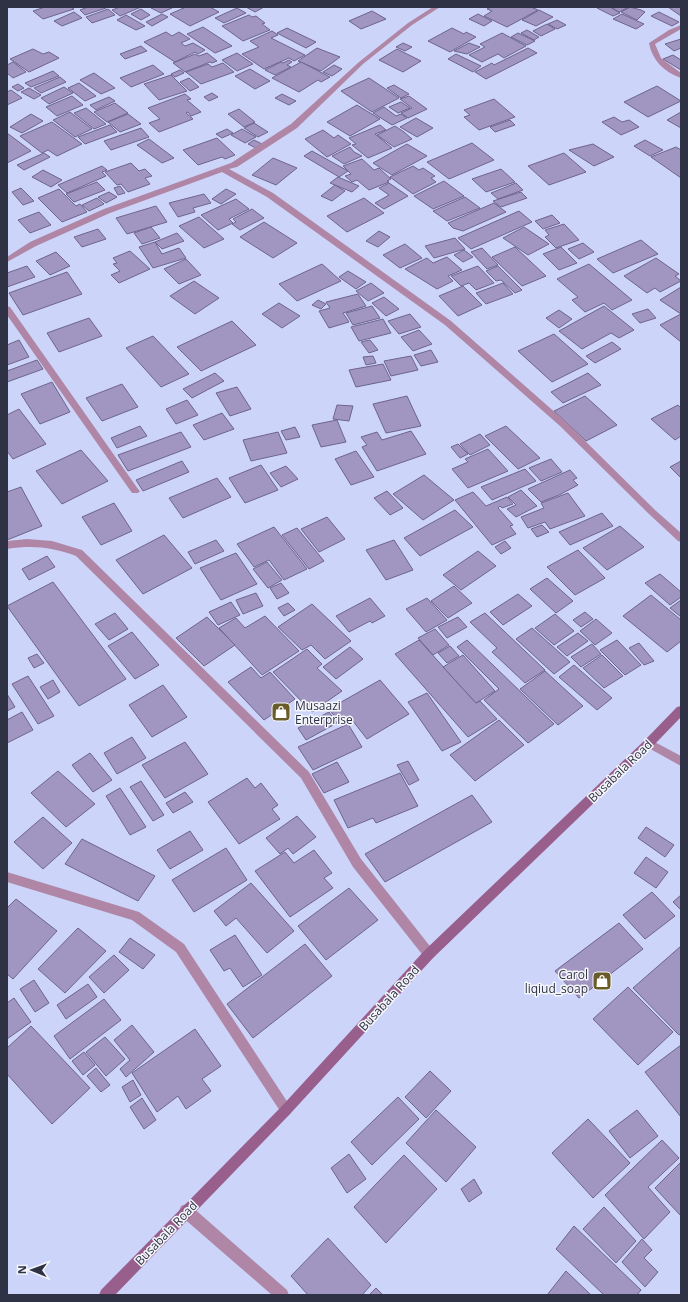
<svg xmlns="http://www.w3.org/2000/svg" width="688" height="1302" viewBox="0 0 688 1302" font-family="'Open Sans',sans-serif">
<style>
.building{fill:#a196c2;stroke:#6e648d}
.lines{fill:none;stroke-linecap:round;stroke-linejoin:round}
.street{fill:#af86a5;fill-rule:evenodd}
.secondary{fill:#995f8c;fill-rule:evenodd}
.labels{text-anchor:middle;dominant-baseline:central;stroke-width:3;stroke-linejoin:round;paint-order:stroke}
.poi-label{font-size:12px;fill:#2e3244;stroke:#f6f7fc;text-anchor:start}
.street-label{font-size:12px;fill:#2e3244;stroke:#f6f7fc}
</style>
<rect width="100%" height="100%" fill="#ccd4f9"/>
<g class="building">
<polygon points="45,7 71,7 74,9 43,19 33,11"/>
<polygon points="88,7 105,7 106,8 85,15 80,10"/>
<polygon points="120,7 141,7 120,16 112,10"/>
<polygon points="153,7 174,7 161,13 151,8"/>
<polygon points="186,7 210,7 219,12 190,26 170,14"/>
<polygon points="246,7 264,7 255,12"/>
<polygon points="491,7 531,7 538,10 507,27 484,16 492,11 487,9"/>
<polygon points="598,7 610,7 620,13 613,16 597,8"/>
<polygon points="611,7 629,7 619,12"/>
<polygon points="630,7 641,10 645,12 637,20 621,12"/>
<polygon points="668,7 681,7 681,16"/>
<polygon points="237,8 246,13 224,23 215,18"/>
<polygon points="108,9 115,15 92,23 86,17"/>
<polygon points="141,9 150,15 141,20 131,14"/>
<polygon points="539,10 553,17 536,26 522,20"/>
<polygon points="372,11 386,19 361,29 349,21"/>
<polygon points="74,12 82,18 62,26 54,21"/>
<polygon points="659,12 679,22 672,26 651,16"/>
<polygon points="162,14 168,17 152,26 146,22"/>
<polygon points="478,14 492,21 484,26 469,19"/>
<polygon points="622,14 644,24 636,29 613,19"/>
<polygon points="126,15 145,26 136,30 117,20"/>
<polygon points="249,15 252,17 256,16 265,23 262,24 270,30 243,41 222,26"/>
<polygon points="557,20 566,25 557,29 548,24"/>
<polygon points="547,24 555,29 541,36 533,31"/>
<polygon points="203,27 232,46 215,53 187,34"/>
<polygon points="287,28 316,42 306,48 277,33"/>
<polygon points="452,28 464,34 466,32 476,37 450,52 428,41"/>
<polygon points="527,30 539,37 534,40 521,33"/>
<polygon points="272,31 278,35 271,38 305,55 294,61 289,58 264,69 242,54 259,47 250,41"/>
<polygon points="166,32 172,36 179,32 190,39 181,43 185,46 193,43 205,50 198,54 195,52 175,62 144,42"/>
<polygon points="502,33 526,46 504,58 498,54 482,62 469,55 485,47 480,44"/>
<polygon points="518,33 535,41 527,45 511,37"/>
<polygon points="681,39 681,48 674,51 665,44"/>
<polygon points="403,43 412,47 405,51 396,47"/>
<polygon points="469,43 480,47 467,54 454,51"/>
<polygon points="141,46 147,51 125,59 120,54"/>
<polygon points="317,48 340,57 321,71 298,61"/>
<polygon points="528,48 537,53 486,79 475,72 492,63 494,65"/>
<polygon points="33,49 43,54 49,52 59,58 29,72 10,59"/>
<polygon points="397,49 421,61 403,72 379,60"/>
<polygon points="207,53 217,61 212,63 210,62 185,72 173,63 195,54 199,56"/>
<polygon points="237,53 253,64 237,71 222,60"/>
<polygon points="456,54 481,66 473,72 448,59"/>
<polygon points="673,55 681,60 681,70 663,59"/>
<polygon points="289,60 292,62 287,65 291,67 275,75 265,70 281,62 283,63"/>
<polygon points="13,62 26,72 13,78 7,73 7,65"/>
<polygon points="301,62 330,77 321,82 318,80 299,92 272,78"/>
<polygon points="223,63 234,72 201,84 186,72 208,64 212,67"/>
<polygon points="153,65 164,74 131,87 120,78"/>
<polygon points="334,65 342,69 332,76 323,72"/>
<polygon points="250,69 270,81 255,89 235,76"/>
<polygon points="180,70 184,73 175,77 171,74"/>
<polygon points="53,71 59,76 31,87 25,83"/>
<polygon points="94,73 115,88 101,94 80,80"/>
<polygon points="171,75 187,91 159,100 144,84"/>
<polygon points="60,77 66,82 41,93 34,88"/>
<polygon points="189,78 199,87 190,91 180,82"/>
<polygon points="369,78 399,98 372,112 341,91"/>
<polygon points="79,83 96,96 85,101 68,88"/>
<polygon points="18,84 24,88 18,91 12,87"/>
<polygon points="394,85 409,94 401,98 387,88"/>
<polygon points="657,86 681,101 648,117 624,102"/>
<polygon points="64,87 73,93 49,104 41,98"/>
<polygon points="29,88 41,95 34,99 21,92"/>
<polygon points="11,90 22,98 7,105 7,92"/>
<polygon points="212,93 218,97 209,101 204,97"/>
<polygon points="185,94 191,99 187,100 201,112 191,116 188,112 186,113 193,119 159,132 149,123 160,119 148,108"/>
<polygon points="282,94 296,101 289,105 275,98"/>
<polygon points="72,96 83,105 57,116 46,107"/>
<polygon points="409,96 427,109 408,118 401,113 412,108 400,99"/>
<polygon points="109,97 115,101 96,110 90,105"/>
<polygon points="494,99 515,117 479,130 464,117 470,115 464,110"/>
<polygon points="401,102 410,108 398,113 389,107"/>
<polygon points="115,103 128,113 107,122 94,112"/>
<polygon points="357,105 380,119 350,136 327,122"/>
<polygon points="384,107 396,116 401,114 407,118 392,125 373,113"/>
<polygon points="86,108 106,124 94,129 74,113"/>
<polygon points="239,109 255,122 244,127 228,114"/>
<polygon points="70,112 92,129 75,137 53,120"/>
<polygon points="681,112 681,128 667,120"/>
<polygon points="31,114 43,121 22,133 10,127"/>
<polygon points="128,114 141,124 120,132 108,122"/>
<polygon points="614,117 622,122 629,120 639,127 621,135 602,122"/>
<polygon points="416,118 433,128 417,137 400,127"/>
<polygon points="510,120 515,125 495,132 490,127"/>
<polygon points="52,122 82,144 57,156 48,150 42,153 20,136"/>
<polygon points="254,123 268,132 258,137 244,128"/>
<polygon points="110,125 117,132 85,144 78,137"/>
<polygon points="380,125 386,130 375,134 392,148 368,158 352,145 356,144 349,138"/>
<polygon points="395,126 404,132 412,139 394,147 377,135"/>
<polygon points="141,128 149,137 111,150 104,141"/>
<polygon points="227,129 233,133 222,138 216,134"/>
<polygon points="242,129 256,137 245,143 231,135"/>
<polygon points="323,130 334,138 338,135 351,144 327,157 305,139"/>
<polygon points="7,133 31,151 7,163"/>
<polygon points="217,138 235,155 225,159 222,157 198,165 183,150"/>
<polygon points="149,139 174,158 162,163 137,145"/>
<polygon points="254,140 262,144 256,148 248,144"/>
<polygon points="645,140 663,150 650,156 634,146"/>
<polygon points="472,143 494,160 449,179 427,162"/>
<polygon points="407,144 427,156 392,175 373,163"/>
<polygon points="593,144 614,157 594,166 569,150"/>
<polygon points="350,147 354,152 362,156 344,164 332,156"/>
<polygon points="676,147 681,150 681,178 651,157"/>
<polygon points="312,151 348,171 339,177 304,156"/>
<polygon points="44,153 50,157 24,170 17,165"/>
<polygon points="564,153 586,172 549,185 528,166"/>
<polygon points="273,158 297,168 276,185 252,175"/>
<polygon points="362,159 374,170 379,168 391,179 387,181 389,182 369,190 357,180 352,182 345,176 351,174 343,166"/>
<polygon points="131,163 139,171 145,169 152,176 145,178 150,184 128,192 121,184 117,185 105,172"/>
<polygon points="102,166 107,170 102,172 106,176 67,193 58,185"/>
<polygon points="413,166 419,170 423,168 435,176 431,178 436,182 413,194 390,177"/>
<polygon points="501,169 515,182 486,192 472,179"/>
<polygon points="43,170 62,180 51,187 32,177"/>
<polygon points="338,177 359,186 352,192 330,183"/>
<polygon points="444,181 464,196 433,209 414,196"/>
<polygon points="97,182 105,190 74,202 66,194"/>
<polygon points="389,183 408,196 384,209 375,203 389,195 379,188"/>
<polygon points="516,183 523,190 498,199 491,193"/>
<polygon points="335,185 345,191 332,201 321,196"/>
<polygon points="120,186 125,193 118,195 114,188"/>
<polygon points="21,188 34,201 23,205 12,192"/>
<polygon points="59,189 76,206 80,204 87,212 62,222 38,198"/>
<polygon points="226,189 236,194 221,204 212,199"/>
<polygon points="109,192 117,197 106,203 98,197"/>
<polygon points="521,192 527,198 501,207 493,201"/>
<polygon points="204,194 211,203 193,208 195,212 178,217 169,203"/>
<polygon points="465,197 480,208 447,221 433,211"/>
<polygon points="97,198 104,204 89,211 82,205"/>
<polygon points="364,198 384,213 347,232 327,216"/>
<polygon points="236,199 249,209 229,219 233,223 218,230 201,215"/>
<polygon points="494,203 506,212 463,231 453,228 448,223"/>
<polygon points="156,206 167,222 127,234 116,218"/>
<polygon points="252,209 264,218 240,230 232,224 236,222 233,219"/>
<polygon points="519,211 532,222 471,249 458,238"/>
<polygon points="39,212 51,225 30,233 18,220"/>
<polygon points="552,215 560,223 543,229 535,221"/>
<polygon points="199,217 224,239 204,248 179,226"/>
<polygon points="264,222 297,243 273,258 240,237"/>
<polygon points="564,224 579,240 556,248 545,237 549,235 545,230"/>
<polygon points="151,227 160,238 142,244 134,233"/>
<polygon points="524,227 549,244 528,255 503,238"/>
<polygon points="98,229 106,239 82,247 74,237"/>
<polygon points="379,231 390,237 378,247 366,241"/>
<polygon points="177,233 184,241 162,249 155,242"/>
<polygon points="455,238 465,249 434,258 425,246"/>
<polygon points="641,240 658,254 613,273 597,259"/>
<polygon points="155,242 162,254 179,248 186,258 153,268 139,247"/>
<polygon points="583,243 594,252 579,259 568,249"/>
<polygon points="405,244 422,258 400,268 383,255"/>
<polygon points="515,247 546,276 522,286 492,257"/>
<polygon points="561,247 577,263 559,270 543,254"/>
<polygon points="482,248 498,265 487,269 471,252"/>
<polygon points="464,250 473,257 463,262 454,255"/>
<polygon points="130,251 150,269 119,283 111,275 120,271 113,264 117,263 113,258"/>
<polygon points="56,252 70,266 50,275 36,261"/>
<polygon points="447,257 462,270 448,276 453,281 437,289 405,269 427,258 433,263"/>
<polygon points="656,258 679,274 675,276 681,281 660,292 655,288 647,293 624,276"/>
<polygon points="186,259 201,275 179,284 164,269"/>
<polygon points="322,264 341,281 297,301 279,284"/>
<polygon points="589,264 632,300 612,310 604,303 585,312 572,300 578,297 557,279"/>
<polygon points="27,266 35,277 7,287 7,273"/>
<polygon points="478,266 494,283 476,290 469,283 461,286 451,276"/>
<polygon points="498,266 522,290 515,293 501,280 496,281 486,271"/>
<polygon points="348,271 366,282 356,289 339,277"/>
<polygon points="67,272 82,294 23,315 9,293"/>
<polygon points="194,281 219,298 195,314 170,296"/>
<polygon points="371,283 384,293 368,301 356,291"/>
<polygon points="503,283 513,294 486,304 476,293"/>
<polygon points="463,286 482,305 458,316 439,296"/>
<polygon points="681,287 681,314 660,300"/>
<polygon points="358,294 366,306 343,313 349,322 329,328 319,311 330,308 326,302"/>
<polygon points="384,297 399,309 386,316 372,303"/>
<polygon points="318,300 326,304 321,309 312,305"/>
<polygon points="279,303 300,316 282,328 262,314"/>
<polygon points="372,306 380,318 353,325 346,313"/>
<polygon points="604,306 634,330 619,338 611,333 582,349 559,331"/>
<polygon points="648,309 656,318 640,323 632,314"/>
<polygon points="559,310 572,319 559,328 546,318"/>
<polygon points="410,314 421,327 399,334 388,321"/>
<polygon points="681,314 681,342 660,325"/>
<polygon points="89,318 102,336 59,352 47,333"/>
<polygon points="383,319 391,333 359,341 351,327"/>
<polygon points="232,321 256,345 201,371 177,347"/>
<polygon points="419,330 432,344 413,351 401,337"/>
<polygon points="554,334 588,364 552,382 518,351"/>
<polygon points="153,336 189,374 161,387 126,348"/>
<polygon points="19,340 29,357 7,365 7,345"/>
<polygon points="370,340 378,350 369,353 361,342"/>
<polygon points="612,342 621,349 595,363 586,356"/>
<polygon points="431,350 438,362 421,366 414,355"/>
<polygon points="373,356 376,363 366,365 363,357"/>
<polygon points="411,356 418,370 391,376 384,361"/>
<polygon points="37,360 43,369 7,382 7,371"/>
<polygon points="383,364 391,380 356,387 349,370"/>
<polygon points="215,373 224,381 192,398 183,389"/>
<polygon points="588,373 601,385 563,403 551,392"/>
<polygon points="52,382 70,412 40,424 21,394"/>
<polygon points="122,384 138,407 102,421 86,398"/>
<polygon points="237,387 251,409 230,416 216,393"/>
<polygon points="407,396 421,426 386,433 373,404"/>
<polygon points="585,396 617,425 586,441 554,411"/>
<polygon points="187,400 198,415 176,424 166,409"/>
<polygon points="337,405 353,406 349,421 333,419"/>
<polygon points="678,405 681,408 681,436 675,440 651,419"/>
<polygon points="19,409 46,444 13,459 7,451 7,415"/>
<polygon points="222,413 234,429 204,440 193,425"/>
<polygon points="337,420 346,442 321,447 312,425"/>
<polygon points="140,426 147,436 117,448 111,438"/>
<polygon points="506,426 540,458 518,469 485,436"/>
<polygon points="295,427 300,437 286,440 281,431"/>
<polygon points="411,431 426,454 377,471 362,447 367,445 361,437 377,432 382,440"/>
<polygon points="181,432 191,447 128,471 118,455"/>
<polygon points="278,432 287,453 251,461 243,440"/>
<polygon points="480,434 490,445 470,455 460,444"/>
<polygon points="458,444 468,454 460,458 451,447"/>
<polygon points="488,449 508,471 468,488 452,469 468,462 465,459"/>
<polygon points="81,450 108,481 62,504 36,471"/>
<polygon points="356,451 374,477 351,485 335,459"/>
<polygon points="551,459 562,472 541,481 529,468"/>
<polygon points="182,461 189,472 143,491 136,480"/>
<polygon points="681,461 681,478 670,467"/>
<polygon points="261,465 278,490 245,503 229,478"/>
<polygon points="286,466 298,479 281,487 270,473"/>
<polygon points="525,469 536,481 492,500 481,487"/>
<polygon points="570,470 577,478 573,480 578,485 559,495 541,502 528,489"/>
<polygon points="424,475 454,500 423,520 393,494"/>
<polygon points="217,478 231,497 183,518 169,498"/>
<polygon points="21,487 42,526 7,540 7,492"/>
<polygon points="521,490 537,506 516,517 507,509 516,505 508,497"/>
<polygon points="387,491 403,508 390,515 374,498"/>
<polygon points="473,492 486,506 507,497 513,504 502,508 500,506 498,508 513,525 510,526 516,534 492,545 455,500"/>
<polygon points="568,493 585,516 550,529 545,522 528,528 521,517 544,508 541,503"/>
<polygon points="114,503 132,531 101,545 82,517"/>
<polygon points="455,510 473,527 420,556 404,538"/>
<polygon points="602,513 613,526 570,545 559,532"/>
<polygon points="327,517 345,539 319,552 301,529"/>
<polygon points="542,525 549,532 537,537 531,529"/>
<polygon points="620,526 644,547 607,570 583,548"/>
<polygon points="274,527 307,569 284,580 269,560 254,567 237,544"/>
<polygon points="297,528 324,561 309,569 282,535"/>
<polygon points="164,535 192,568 143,594 116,560"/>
<polygon points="216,540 224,551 195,564 188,552"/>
<polygon points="394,540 413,570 386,580 366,550"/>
<polygon points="505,541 511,548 501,554 495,547"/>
<polygon points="578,550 605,578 575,595 547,567"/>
<polygon points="478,551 496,566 461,590 443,575"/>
<polygon points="236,553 257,584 221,600 200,568"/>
<polygon points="47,556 55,567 29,580 22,569"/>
<polygon points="267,562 282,580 268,588 253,569"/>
<polygon points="660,574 681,592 681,597 670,605 645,583"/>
<polygon points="547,578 573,601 556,613 530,589"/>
<polygon points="53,582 126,679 79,706 7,606"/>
<polygon points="281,583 289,593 277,599 270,588"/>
<polygon points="454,586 472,603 448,618 431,601"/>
<polygon points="256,593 263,606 243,614 236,600"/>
<polygon points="518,594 532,606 503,625 490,612"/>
<polygon points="651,595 681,620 681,641 667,652 623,616"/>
<polygon points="370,598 385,616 372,623 370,621 349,632 336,616"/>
<polygon points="427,598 447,620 426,632 406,609"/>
<polygon points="681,600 681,617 670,608"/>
<polygon points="231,602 240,615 218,625 209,612"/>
<polygon points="288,603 295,610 284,616 278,608"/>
<polygon points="312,604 351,641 325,659 311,645 302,650 278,627"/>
<polygon points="585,612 593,619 581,627 573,620"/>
<polygon points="115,613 128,629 109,640 95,624"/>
<polygon points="485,613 545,670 525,683 492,652 497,648 470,622"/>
<polygon points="555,614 574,631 554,645 535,628"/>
<polygon points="265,616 299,651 262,675 219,628 236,618 245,628"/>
<polygon points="207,617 235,645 204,666 176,638"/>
<polygon points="458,617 467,627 447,638 438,627"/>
<polygon points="596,619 612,633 595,645 580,631"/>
<polygon points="532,628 570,662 554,674 516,639"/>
<polygon points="435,629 449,645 433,655 418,638"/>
<polygon points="132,632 159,665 135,679 108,646"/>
<polygon points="578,633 588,641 567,656 557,647"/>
<polygon points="419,640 476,703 480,701 497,719 468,737 395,654"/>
<polygon points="467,640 554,724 528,743 484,700 499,689 457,647"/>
<polygon points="617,640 641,665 625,675 600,650"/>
<polygon points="639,643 654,661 644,665 629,648"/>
<polygon points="592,644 601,654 581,667 571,657"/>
<polygon points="450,646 459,656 447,663 438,653"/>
<polygon points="350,647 363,659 336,679 323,667"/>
<polygon points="307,649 322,664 317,668 342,691 312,712 273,672"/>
<polygon points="37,654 44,663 34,668 28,658"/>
<polygon points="463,655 495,691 476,703 443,667"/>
<polygon points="602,655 623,676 604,688 583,668"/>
<polygon points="574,665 612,698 597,710 559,677"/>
<polygon points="251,667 261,678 270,672 295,699 264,720 228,682"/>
<polygon points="545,671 583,706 558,725 520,689"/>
<polygon points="28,676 54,716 38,724 12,684"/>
<polygon points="53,680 60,692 48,699 40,687"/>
<polygon points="380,680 409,714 367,739 349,716 339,722 329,709"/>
<polygon points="163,685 187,717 152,737 129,705"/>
<polygon points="427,693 461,742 442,751 408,702"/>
<polygon points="7,694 15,707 7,711"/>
<polygon points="22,712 33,730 7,743 7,720"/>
<polygon points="329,712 337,723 306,740 298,728"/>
<polygon points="499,720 524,745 475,781 450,755"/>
<polygon points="348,724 362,747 313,770 298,747"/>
<polygon points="132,737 146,758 117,774 104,753"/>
<polygon points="185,742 208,774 165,798 142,765"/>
<polygon points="90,753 112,780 93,792 72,765"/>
<polygon points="408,761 419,780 409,785 397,765"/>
<polygon points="337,762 349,782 324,793 312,774"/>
<polygon points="58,771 95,804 66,827 31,793"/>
<polygon points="400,773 418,806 376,823 373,818 348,828 334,800"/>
<polygon points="247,778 255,788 261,783 278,805 272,809 280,819 239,844 208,802"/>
<polygon points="141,781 164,815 153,821 130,787"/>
<polygon points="120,788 146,827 130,835 106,796"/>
<polygon points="185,792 193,802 173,813 166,803"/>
<polygon points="472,795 492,822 385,882 365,854"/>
<polygon points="297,816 316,837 293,854 288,848 280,854 266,838"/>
<polygon points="43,817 72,843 43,869 14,842"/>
<polygon points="646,827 674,845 665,857 638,838"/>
<polygon points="190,831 203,850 170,869 157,850"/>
<polygon points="82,839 155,876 138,901 65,864"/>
<polygon points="226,848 247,880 194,912 172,880"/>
<polygon points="314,850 332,873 324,878 333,888 290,917 255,871 285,852 294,863"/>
<polygon points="646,857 668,872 656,888 634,873"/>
<polygon points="251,883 294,931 267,953 236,918 226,926 214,911"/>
<polygon points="349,888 378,920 326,960 298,926"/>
<polygon points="652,892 675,916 645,939 623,915"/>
<polygon points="681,895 681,910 673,902"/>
<polygon points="16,899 57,931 13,979 7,974 7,908"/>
<polygon points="619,923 643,949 579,998 555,971"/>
<polygon points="78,928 106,951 65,993 38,969"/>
<polygon points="235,935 262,975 243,987 230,968 224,971 210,950"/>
<polygon points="130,938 155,955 143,969 119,952"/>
<polygon points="305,944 332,976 253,1038 227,1004"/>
<polygon points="681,946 681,1034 679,1035 633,988"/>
<polygon points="114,955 129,970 104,993 89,977"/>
<polygon points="34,980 49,1003 35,1012 20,989"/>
<polygon points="88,984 97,997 66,1019 57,1005"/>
<polygon points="628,987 673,1032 638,1065 593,1019"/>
<polygon points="14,998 31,1022 7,1039 7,1003"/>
<polygon points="104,999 121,1020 70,1059 54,1036"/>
<polygon points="132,1025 154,1052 126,1077 120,1069 130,1060 114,1040"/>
<polygon points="31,1026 90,1088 52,1124 7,1074 7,1048"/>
<polygon points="195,1029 221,1066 202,1079 211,1091 186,1109 178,1096 157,1112 132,1073"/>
<polygon points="105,1037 125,1059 106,1076 86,1052"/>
<polygon points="681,1045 681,1117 645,1072"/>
<polygon points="84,1052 95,1065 83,1075 72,1061"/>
<polygon points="96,1068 110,1085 101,1092 87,1076"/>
<polygon points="430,1071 451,1091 426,1118 405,1097"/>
<polygon points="133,1080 141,1095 130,1102 122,1087"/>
<polygon points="398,1097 419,1119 372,1165 351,1142"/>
<polygon points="142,1098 156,1120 144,1129 130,1107"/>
<polygon points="436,1110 476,1147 446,1182 406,1143"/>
<polygon points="637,1110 658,1136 630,1158 609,1131"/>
<polygon points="588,1119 630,1163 593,1198 552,1153"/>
<polygon points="662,1140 679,1158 648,1187 670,1212 644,1239 605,1195"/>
<polygon points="349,1154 366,1179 347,1193 331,1168"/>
<polygon points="404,1155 437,1189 386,1243 354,1207"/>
<polygon points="681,1162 681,1216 655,1188"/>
<polygon points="474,1179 482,1193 469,1202 461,1189"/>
<polygon points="604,1207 636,1241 616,1263 583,1229"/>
<polygon points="574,1226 641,1290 637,1295 604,1295 556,1249"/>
<polygon points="328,1238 371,1285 362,1295 308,1295 291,1276"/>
<polygon points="642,1239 652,1250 644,1258 658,1272 645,1287 622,1262"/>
<polygon points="566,1271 591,1295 547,1295"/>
<polygon points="376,1288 383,1295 369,1295"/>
</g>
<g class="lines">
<g class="street">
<polygon points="433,7 440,7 412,25 363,64 297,128 237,167 229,169 273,193 451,321 566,422 655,510 681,533 681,542 678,541 649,514 560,426 445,325 267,197 222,172 110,213 36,246 7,262 7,257 30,242 104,209 231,163 291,124 359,62 408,23"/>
<path d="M681 25V29L655 44 661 58 681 73V78C664 72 652 60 649 43L669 30Z"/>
<polygon points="7,306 10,307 138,489 140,491 138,493 132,493 7,315"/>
<path d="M27 539 52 541 82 550 309 772 361 859 433 950 435 954 433 958 429 960 425 958 353 867 301 778 76 556C52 547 32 545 7 549V541Z"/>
<polygon points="649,739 681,756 681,766 645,746 644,743 645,740"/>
<polygon points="7,872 139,912 184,944 290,1106 292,1110 290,1114 286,1116 282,1114 176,952 132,920 7,882"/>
<polygon points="186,1204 191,1206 287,1290 289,1295 272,1295 181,1216 179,1211 181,1206"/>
</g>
<polygon class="secondary" points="681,706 681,717 653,746 433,958 290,1114 115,1295 99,1295 101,1290 282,1106 425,950 645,740 677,707"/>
</g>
<defs>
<g id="shop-square" transform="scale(1)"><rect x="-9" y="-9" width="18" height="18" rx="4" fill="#695c29" stroke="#f6f7fc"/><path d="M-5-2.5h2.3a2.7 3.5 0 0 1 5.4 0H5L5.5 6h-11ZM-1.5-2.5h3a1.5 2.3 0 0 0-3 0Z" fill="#fff"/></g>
</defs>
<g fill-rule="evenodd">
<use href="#shop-square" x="281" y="712"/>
<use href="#shop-square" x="602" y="981"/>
</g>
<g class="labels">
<g class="poi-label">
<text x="295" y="705">Musaazi<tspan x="295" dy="14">Enterprise</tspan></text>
<text x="588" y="974" text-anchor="end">Carol<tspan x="588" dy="14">liqiud_soap</tspan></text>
</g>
<g class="street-label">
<text transform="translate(620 771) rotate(-44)">Busabala Road</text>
<text transform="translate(389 998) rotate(-48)">Busabala Road</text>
<text transform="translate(166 1233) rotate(-46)">Busabala Road</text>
</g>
</g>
<rect width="688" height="1302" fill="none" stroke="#2e3244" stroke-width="16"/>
<g transform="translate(32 1270) rotate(271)" stroke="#f6f7fc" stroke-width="3" paint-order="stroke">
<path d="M0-3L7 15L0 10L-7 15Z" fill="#2e3244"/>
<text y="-6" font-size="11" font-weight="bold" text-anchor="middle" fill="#2e3244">N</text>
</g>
</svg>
